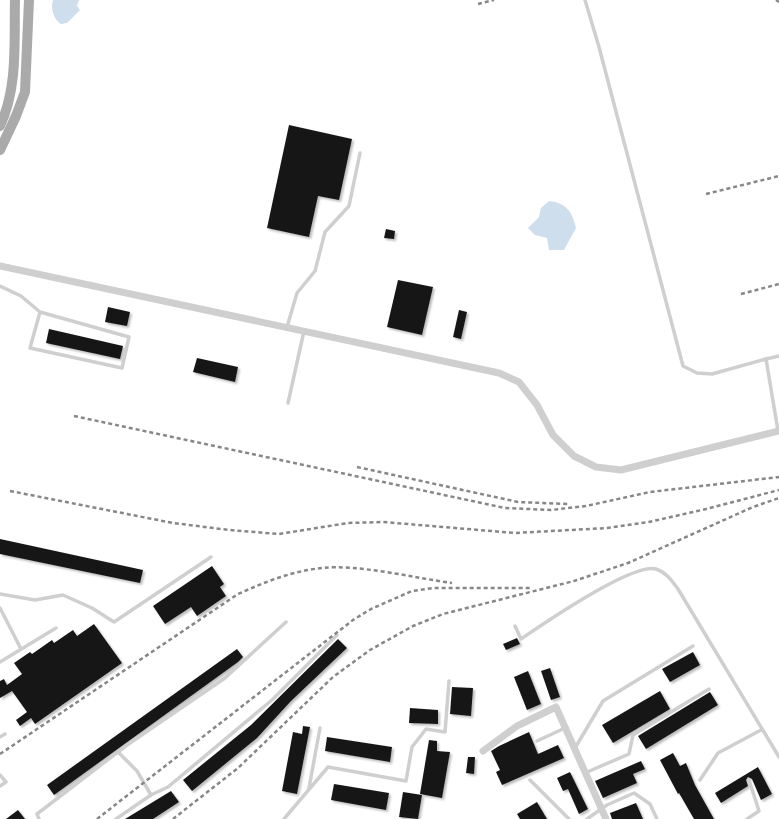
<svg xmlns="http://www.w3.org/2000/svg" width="779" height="819" viewBox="0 0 779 819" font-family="Rubik,sans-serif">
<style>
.water{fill:#cedeec}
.building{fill:#191919;filter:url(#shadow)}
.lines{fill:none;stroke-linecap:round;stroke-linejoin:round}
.lane{stroke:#cfcfcf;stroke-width:3.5}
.street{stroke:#cfcfcf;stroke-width:7}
.primary{stroke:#aaa;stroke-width:10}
.rail{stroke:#878787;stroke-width:2.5;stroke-dasharray:4 3;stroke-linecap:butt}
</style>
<defs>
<filter id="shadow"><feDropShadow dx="2" dy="2" stdDeviation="1" flood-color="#0004"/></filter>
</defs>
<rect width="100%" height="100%" fill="#fff"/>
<g class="water">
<path d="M53 0H79L77 6 80 10 67 23 61 24C54 20 50 8 53 0Z"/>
<path d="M549 201C566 203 572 211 576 228L564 250H549L547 238 535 235 528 228 539 217 541 208Z"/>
</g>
<g class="building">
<polygon points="289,125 352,139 339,200 318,196 309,237 267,228"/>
<polygon points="386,229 395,231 394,239 384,238"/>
<polygon points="398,280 433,287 422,335 387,327"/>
<polygon points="108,307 130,312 127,326 105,322"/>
<polygon points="459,310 467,312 461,339 453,337"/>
<polygon points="49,329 123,346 120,359 46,343"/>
<polygon points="197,358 238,367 235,382 193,372"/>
<polygon points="0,539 143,570 140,583 0,554"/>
<polygon points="212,566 224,584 220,587 226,596 197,616 191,607 165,624 153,606"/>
<polygon points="94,624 122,663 35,724 31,718 20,726 16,720 27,712 12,691 0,698 0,681 4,679 7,685 22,674 14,663 30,652 32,654 52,640 54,643 73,630 77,636"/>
<polygon points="517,638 520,644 506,650 503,644"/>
<polygon points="338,639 347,648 291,701 257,738 192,791 183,780 251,725"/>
<polygon points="237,649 243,657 238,662 54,795 47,785"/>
<polygon points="693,652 700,665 670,682 662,669"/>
<polygon points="550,668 560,697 551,700 541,671"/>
<polygon points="528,671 541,704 527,710 514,677"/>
<polygon points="452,687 473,688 471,716 450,714"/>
<polygon points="660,691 670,709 613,743 602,725"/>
<polygon points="710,692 718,705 646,749 638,736"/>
<polygon points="410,708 438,710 438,724 409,723"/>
<polygon points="303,726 310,727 297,794 282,791 293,732 302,734"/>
<polygon points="529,732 538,754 558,745 564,758 502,785 496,772 500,770 491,751 499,746"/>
<polygon points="327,737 392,747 390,762 325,751"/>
<polygon points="429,740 437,741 437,751 450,752 442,798 420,794"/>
<polygon points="673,753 680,766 686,763 695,785 714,819 694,819 679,793 678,794 660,760"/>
<polygon points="468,757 475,757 474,774 466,773"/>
<polygon points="641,761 645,769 633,774 637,783 603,798 595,781"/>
<polygon points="758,767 772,794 761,800 752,779 748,777 746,780 748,786 721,803 715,793"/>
<polygon points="570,772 588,809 579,814 568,789 563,791 557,778"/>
<polygon points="334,784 389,793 386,810 331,800"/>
<polygon points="171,791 179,802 153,819 125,819"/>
<polygon points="403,792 422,795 418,819 399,817"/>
<polygon points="537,802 547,819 520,819 517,814"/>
<polygon points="636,803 643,819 612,819 610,813"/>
<polygon points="18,810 25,819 6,819"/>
</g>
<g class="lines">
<g class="lane">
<polyline points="585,0 599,47 683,366 697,373 712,374 766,359 778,431"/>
<polyline points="0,286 21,296 40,312 129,337 122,368 30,348 40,312"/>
<polyline points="287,327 297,293 315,271 325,232 349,206 360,153"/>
<polyline points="766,359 779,356"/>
<polyline points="288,403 304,331"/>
<polyline points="0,594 35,600 63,595 92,608 114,622 211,557"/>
<polyline points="0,608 21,649"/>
<path d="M515 626 521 639C543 624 632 563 656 569 666 572 672 581 678 589L779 757"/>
<polyline points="0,662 56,628"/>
<polyline points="0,737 5,734"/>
<polyline points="537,741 565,728"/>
<polyline points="575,748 603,701 693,646"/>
<polyline points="118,752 137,771 151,795"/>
<polyline points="585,773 629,754 633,735 709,689"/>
<polyline points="0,775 6,782 0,786"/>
<polyline points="530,780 569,819"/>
<polyline points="700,780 718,753 761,730"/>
<polyline points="309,788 320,728"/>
<polyline points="39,819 37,814 127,745 225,678 286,622"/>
<polyline points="116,819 151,795 168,787 272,700 337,635"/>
<polyline points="284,819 328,767 406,781 412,747 426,729 445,732 449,681"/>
<polyline points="587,819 607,805 634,793 650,804 657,819"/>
<polyline points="747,819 759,811 749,780"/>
</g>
<g class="street">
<polyline points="0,266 499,373 519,382 537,405 553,435 574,456 596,467 621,470 779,431"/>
<polyline points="483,751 517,726 556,707 606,819"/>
</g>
<g class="primary">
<path d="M0 126C18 87 14 43 15 0"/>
<polyline points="0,150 16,116 25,92 29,0"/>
</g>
<g class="rail">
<polyline points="776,0 779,2"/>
<polyline points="478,4 494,0"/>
<polyline points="706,194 779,176"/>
<polyline points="741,294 779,284"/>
<polyline points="74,416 505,508 551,510 586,506 650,492 779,477"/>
<polyline points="357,467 518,502 568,504"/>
<polyline points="10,491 173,523 229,530 279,534 348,523 383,522 515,533 607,528 649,522 706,509 779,490"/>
<path d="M0 754 238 594C265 582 292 571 322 568 358 564 415 578 452 583"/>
<polyline points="97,819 353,620 371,609 412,591 433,588 532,588"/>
<polyline points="173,819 238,768 333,677 370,650 413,626 443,614 574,581 628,563 753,507 779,498"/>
</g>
</g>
</svg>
